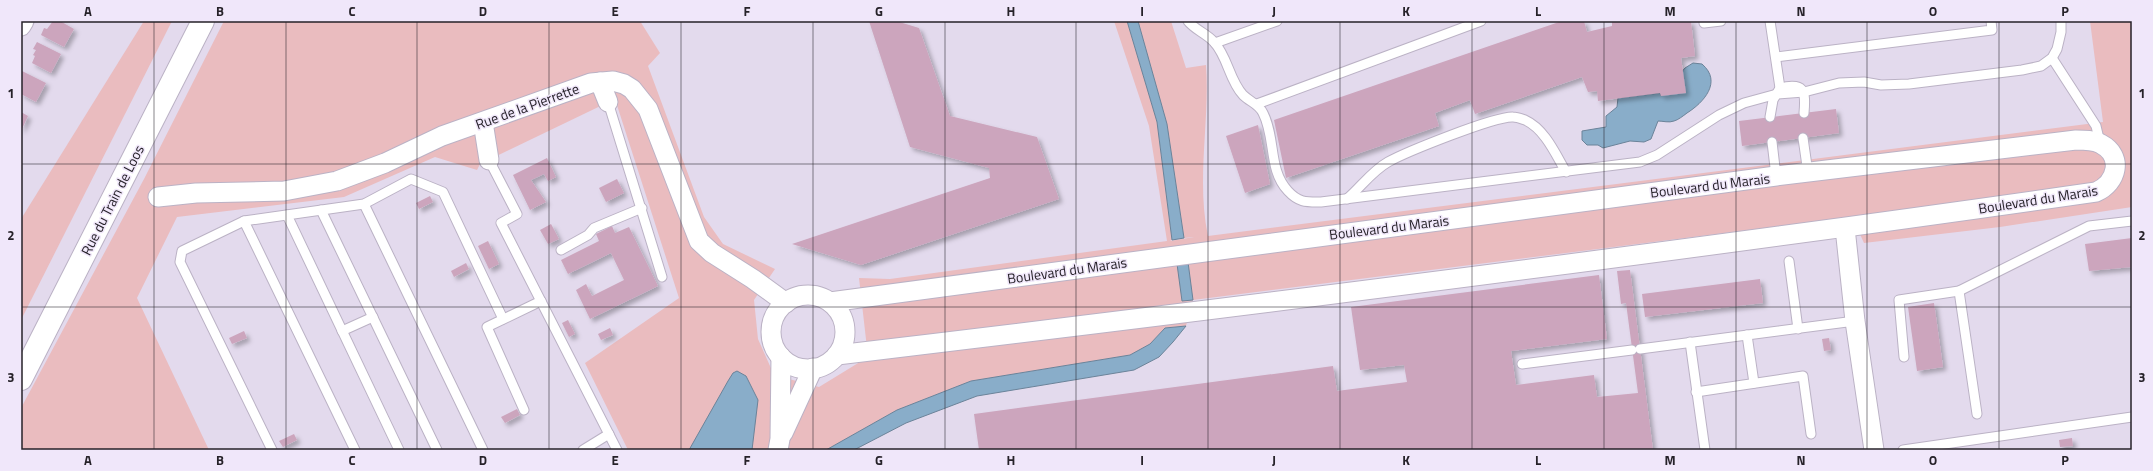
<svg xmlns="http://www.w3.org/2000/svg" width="2153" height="471" viewBox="0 0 2153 471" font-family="'Titillium Web',sans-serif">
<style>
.green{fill:#eabcbf}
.water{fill:#89adc9;stroke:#6b8399}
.building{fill:#cca5bd;filter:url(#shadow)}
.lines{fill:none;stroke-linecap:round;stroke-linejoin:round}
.service-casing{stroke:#bbb2c5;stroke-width:11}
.minor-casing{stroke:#bbb2c5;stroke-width:21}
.tertiary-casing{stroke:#bbb2c5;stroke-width:24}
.service{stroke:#fff;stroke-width:9}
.minor{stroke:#fff;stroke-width:19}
.tertiary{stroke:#fff;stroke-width:22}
.grid{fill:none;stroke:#262229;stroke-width:1;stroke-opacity:0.55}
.labels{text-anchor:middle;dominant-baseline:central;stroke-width:3;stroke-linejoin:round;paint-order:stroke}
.street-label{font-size:14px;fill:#262229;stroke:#f0e7fa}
.neatline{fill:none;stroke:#262229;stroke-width:1.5}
.grid-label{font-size:13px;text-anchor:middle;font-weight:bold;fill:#262229}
</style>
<defs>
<filter id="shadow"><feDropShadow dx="3.5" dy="3.5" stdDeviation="2" flood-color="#0004"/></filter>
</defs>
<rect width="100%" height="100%" fill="#e3daed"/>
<g class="green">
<polygon points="144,21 172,21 21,320 21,219"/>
<path d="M224 21H640L660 53 648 66 704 217 723 244 775 269 754 300 758 339 774 375 819 387 868 357 859 278 890 279 1167 241 1149 126 1114 21H1127L1157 122 1172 240 1170 241 1194 237 1184 238 1167 124 1138 21H1171L1186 68 1206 65C1210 121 1196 180 1208 236L2103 122 2090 21H2132V207L2000 227 1864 243 1852 217 1193 300 1186 326 1165 328 1150 344 1130 355 971 381 897 410 826 450H628L585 363 679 298 615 99 480 164 477 170 435 157 344 197 177 217 137 298 209 450H21V408L144 179Z"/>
</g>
<g class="water">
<polygon points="1127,21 1138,21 1167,124 1184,238 1172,240 1157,122"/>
<path d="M1693 63 1702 64C1723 82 1703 103 1687 113 1683 116 1678 120 1674 121 1669 123 1663 121 1658 121L1651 139 1644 142 1630 141 1603 148 1598 145H1587L1582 140V131L1606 127V116L1617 107 1618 98 1660 93 1661 96 1685 68Z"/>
<polygon points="1188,262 1193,300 1182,301 1177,264"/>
<polygon points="1186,326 1173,342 1159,357 1134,370 977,396 906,423 854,450 826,450 897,410 971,381 1130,355 1150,344 1165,328"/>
<polygon points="737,371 746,376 758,400 752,450 689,450 728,381 733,373"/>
</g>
<g class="building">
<polygon points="53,21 60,21 74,29 64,47 41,35 44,28 47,29"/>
<polygon points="869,21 896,21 919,28 950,116 1037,137 1059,199 861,265 792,244 990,178 989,168 910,147"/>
<polygon points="1562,21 1584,21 1587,32 1612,26 1612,21 1691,21 1695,56 1681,58 1686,93 1661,96 1660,93 1598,101 1597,91 1588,92 1582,77 1475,114 1470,100 1435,113 1439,126 1286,178 1274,120"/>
<polygon points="37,42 61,54 51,73 32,63 35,56 33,55 36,50 33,49"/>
<polygon points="22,71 46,83 36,102 21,94"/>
<polygon points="1836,109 1839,133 1742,146 1739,121"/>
<polygon points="21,112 28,116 21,131"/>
<polygon points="1258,125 1270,184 1245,193 1226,136"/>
<polygon points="547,158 556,177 548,181 544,174 531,180 546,202 530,210 513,175"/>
<polygon points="617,179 624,193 606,202 599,188"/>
<polygon points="430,196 433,202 419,209 416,203"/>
<polygon points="551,224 559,239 548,244 540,230"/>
<polygon points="612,226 615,233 629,227 658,286 590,319 576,290 586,284 592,296 624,280 611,253 568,274 561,260 599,241 596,234"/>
<polygon points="2132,238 2132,267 2089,271 2085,244"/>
<polygon points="488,241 499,264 489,269 478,246"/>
<polygon points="466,263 469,269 454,277 451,271"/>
<polygon points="1630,270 1653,450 979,450 974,414 1333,366 1337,391 1407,382 1404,365 1360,370 1351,307 1599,275 1607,339 1511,351 1516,385 1594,375 1597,397 1638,393 1626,303 1621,304 1617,271"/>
<polygon points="1760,279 1763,303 1645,317 1642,294"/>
<polygon points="1934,303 1943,367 1917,371 1908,307"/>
<polygon points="568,320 575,334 569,337 562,323"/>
<polygon points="610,328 613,335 601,340 598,334"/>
<polygon points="244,331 247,338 232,344 229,338"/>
<polygon points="1829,338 1831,350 1824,351 1822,339"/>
<polygon points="517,409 520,415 505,423 501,417"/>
<polygon points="294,434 297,440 283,447 279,441"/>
<polygon points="2072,438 2073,446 2060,447 2059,440"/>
</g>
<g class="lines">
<g class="service-casing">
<g id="service">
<path d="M1188 21C1195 30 1206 33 1214 42 1228 57 1229 80 1243 95 1250 102 1259 104 1263 113 1276 138 1268 170 1288 191 1299 203 1307 202 1321 202L1640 162 1657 155 1719 115 1744 103 1777 94 1804 92 1839 83 1864 82 1881 85 1909 84 2022 70 2041 66 2052 58 2057 49 2061 32V21"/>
<polyline points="1704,21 1704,23 1721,21"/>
<polyline points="1215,43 1277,21"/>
<polyline points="1776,57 1992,30 1991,21"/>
<polyline points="2052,58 2096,126 2100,143"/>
<path d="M1780 88C1804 82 1806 90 1804 113"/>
<polyline points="608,102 662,277"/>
<polyline points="1257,104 1481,21"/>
<polyline points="1770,117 1773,100 1780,88 1770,21"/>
<polyline points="1803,138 1808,173"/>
<polyline points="1772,142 1776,176"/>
<polyline points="489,160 517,214 501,223 617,450"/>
<path d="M1347 199C1361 187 1372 171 1388 162 1406 152 1495 116 1513 117 1517 117 1522 119 1525 120 1545 129 1556 155 1566 172"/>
<polyline points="364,204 483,450"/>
<polyline points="321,210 437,450"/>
<polyline points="287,215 399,450"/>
<polyline points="244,221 355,450"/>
<polyline points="561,250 588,235 594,228 642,208"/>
<polyline points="1789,261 1798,329"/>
<polyline points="1959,291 1977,414"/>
<polyline points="342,331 373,317"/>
<polyline points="1747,335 1754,383"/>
<polyline points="1690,342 1705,450"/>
<polyline points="1640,349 1855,321"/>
<polyline points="1904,357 1899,300 1959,291 2089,226 2132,221"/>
<polyline points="1522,364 1632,350"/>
<polyline points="1696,392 1803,376 1811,434"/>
<polyline points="524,410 487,327 541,301"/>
<polyline points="272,450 180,262 182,251 244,221 364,204 411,179 443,192 503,319"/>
<polyline points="583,450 609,434"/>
<polyline points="1903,450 2132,417"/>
</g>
</g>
<g class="minor-casing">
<g id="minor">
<polyline points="21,26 24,21"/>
<polyline points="600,82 608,102"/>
<polyline points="483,122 489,160"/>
<polyline points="158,197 196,193 284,191 337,181 385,163 442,136 591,83 613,81 624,84 632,89 648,109 699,241 712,253 753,279 786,303"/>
<polyline points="1845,228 1855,321 1874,450"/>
<circle cx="808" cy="332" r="37"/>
<path d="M830 302 1776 176 2076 140C2084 140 2094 140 2101 144 2124 156 2117 183 2096 192 1677 252 1257 305 837 355"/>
<polyline points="783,433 813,368"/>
<polyline points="778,450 780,439 781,357"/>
</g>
</g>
<g class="tertiary-casing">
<polyline id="tertiary" points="21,379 203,21"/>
</g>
<use href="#service" class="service"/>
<use href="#minor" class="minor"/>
<use href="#tertiary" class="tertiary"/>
</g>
<path class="grid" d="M154 21V450M286 21V450M417 21V450M549 21V450M681 21V450M813 21V450M945 21V450M1076 21V450M1208 21V450M1340 21V450M1472 21V450M1604 21V450M1736 21V450M1867 21V450M1999 21V450M21 164H2132M21 307H2132"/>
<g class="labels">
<g class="street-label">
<text transform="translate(527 106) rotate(-20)">Rue de la Pierrette</text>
<text transform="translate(1710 185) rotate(-7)">Boulevard du Marais</text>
<text transform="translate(2038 199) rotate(-9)">Boulevard du Marais</text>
<text transform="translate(112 200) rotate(-63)">Rue du Train de Loos</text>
<text transform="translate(1389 227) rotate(-7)">Boulevard du Marais</text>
<text transform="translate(1067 270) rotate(-8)">Boulevard du Marais</text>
</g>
</g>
<rect width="2153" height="471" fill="none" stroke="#f0e7fa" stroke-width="44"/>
<rect x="22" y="22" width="2109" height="427" class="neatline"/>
<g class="grid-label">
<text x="88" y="16">A</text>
<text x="220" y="16">B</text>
<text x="352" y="16">C</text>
<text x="483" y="16">D</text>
<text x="615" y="16">E</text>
<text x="747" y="16">F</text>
<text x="879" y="16">G</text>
<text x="1011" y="16">H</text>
<text x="1142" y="16">I</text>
<text x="1274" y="16">J</text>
<text x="1406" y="16">K</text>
<text x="1538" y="16">L</text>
<text x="1670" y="16">M</text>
<text x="1801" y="16">N</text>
<text x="1933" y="16">O</text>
<text x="2065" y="16">P</text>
<text x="11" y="98">1</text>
<text x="2142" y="98">1</text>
<text x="11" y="240">2</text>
<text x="2142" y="240">2</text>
<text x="11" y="382">3</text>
<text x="2142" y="382">3</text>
<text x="88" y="465">A</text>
<text x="220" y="465">B</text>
<text x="352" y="465">C</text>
<text x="483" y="465">D</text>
<text x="615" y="465">E</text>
<text x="747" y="465">F</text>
<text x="879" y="465">G</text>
<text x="1011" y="465">H</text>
<text x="1142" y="465">I</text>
<text x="1274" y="465">J</text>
<text x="1406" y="465">K</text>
<text x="1538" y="465">L</text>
<text x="1670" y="465">M</text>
<text x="1801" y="465">N</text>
<text x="1933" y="465">O</text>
<text x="2065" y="465">P</text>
</g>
</svg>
